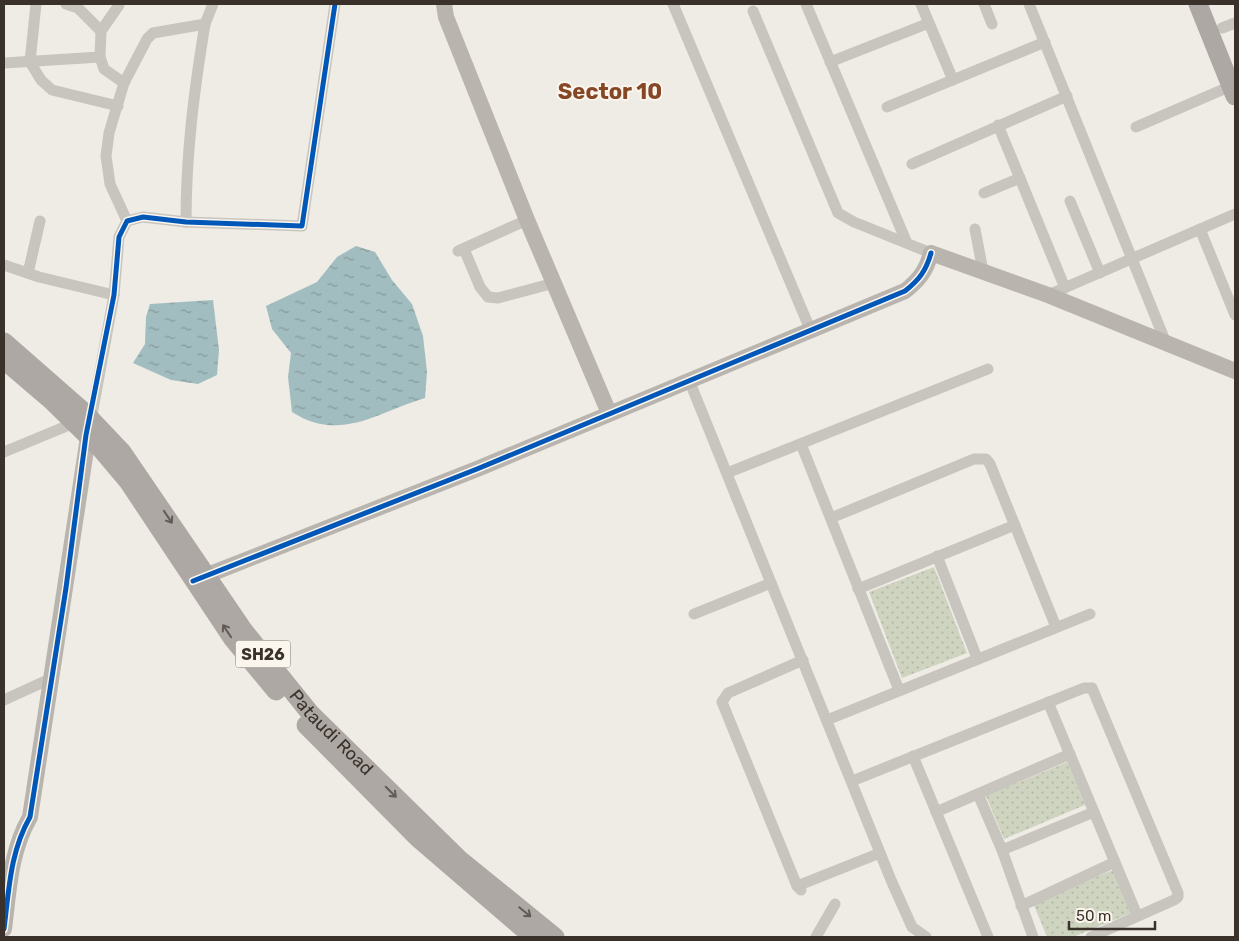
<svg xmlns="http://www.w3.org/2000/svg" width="1239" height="941" viewBox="0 0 1239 941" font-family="Rubik,sans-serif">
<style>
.park{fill:url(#park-dots)}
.water{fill:url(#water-ripples)}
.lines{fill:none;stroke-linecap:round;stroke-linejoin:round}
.street{stroke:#c8c4be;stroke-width:11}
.secondary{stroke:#b9b4ae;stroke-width:16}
.primary{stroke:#ada8a3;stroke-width:19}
.cycleway-casing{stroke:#faf6ee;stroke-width:8}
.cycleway{stroke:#0057b8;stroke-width:5}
.oneway{stroke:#625b55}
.labels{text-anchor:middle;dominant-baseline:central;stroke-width:4;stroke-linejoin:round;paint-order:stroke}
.shield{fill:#faf6ee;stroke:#746c66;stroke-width:1}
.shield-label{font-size:16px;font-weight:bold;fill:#3a312b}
.street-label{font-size:18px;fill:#3a312b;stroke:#faf6ee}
.district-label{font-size:22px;font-weight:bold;fill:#864727;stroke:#faf6ee}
</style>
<defs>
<pattern id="park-dots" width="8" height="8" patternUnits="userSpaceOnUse" patternTransform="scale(1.25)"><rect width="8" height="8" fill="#cfd4c0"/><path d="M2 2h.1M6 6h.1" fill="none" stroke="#b2b6a5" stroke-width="1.8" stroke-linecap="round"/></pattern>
<pattern id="water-ripples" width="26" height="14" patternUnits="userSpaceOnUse" patternTransform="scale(1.25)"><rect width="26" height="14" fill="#a2bdbf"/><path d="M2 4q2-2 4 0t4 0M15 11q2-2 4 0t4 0" fill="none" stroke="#859a9b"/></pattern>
</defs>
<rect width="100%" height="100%" fill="#efebe5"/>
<g class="park">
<polygon points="934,567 967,653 902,678 869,592"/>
<polygon points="1067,762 1085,805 1004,839 986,796"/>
<polygon points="1113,870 1131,913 1073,937 1047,937 1033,903"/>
</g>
<g class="water">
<path d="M356 246 375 252 392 280 412 304 423 336 427 372 425 398C378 412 340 443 292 412L288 377 291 353 272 329 266 306 317 282 337 257Z"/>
<polygon points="213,300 219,350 217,375 198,384 171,380 133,363 145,344 146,317 150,304"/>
</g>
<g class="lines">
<g class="street">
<polyline points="36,4 30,62 41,80 52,90 118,106"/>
<polyline points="66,4 78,8 101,31"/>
<polyline points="673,4 810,329"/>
<polyline points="806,4 906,241"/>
<polyline points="921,4 953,80"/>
<polyline points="984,4 992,24"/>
<polyline points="1029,4 1166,343"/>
<polyline points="119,5 101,31 100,57 104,69 124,83"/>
<polyline points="753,11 838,213 854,222 931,253"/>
<polyline points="1222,28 1235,23"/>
<polyline points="830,62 929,23"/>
<polyline points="4,63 100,57"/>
<polyline points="887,107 1045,42"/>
<polyline points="998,125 1065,288"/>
<polyline points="1136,127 1231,86"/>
<polyline points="912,164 1067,96"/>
<polyline points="984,193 1020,178"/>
<polyline points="1070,201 1100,273"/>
<polyline points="127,221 110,184 106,156 109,133 124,83 147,39 153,33 205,24 213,4"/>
<path d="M186 222C186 154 194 91 205 24"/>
<polyline points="975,229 983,271"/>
<polyline points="1200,229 1235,315"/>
<polyline points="464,249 480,287 488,297 498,298 554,283"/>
<polyline points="458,251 527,220"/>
<polyline points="4,265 39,277 114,295"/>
<polyline points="28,273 40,221"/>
<polyline points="1048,295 1235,214"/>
<polyline points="689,380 891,880 912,927 926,937"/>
<polyline points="91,420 114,295 119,237 127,221 143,217 186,222 302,226 335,4"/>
<polyline points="801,444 899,690"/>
<polyline points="4,452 74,423"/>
<polyline points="727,473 988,369"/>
<polyline points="831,518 974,459 986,459 990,464 1056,627"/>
<polyline points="937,556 977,658"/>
<polyline points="858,589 1015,525"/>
<polyline points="694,614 771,583"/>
<polyline points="4,700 52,678"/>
<polyline points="1048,702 1137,915"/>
<polyline points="827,720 1090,614"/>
<polyline points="913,756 988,937"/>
<polyline points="852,781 1084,688 1092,688 1178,893 1178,897 1174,900 1091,937"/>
<polyline points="978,794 1002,850 1033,937"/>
<polyline points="936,812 1070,754"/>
<polyline points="1002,850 1094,812"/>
<polyline points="797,886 880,853"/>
<polyline points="801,890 797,886 722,702 728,693 803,660"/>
<polyline points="1021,906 1115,862"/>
<polyline points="816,937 835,904"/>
</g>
<g class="secondary">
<polyline points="444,4 446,17 527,220 609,413"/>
<path d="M195 580 477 469 905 291C919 280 926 271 931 253L1048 295 1235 371"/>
<path d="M4 929C9 890 10 852 30 817L90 424"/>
</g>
<g class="primary">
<polyline points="1198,4 1235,96"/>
<path id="s1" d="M4 342 85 413 122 452 244 631 310 713 459 859 555 937"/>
<polyline points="4,360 51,400 101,449 128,481 233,639 276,691"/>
<polyline points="306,725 418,838 533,937"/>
</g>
<g class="cycleway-casing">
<g id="cycleway">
<path d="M193 581 477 469 905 291C919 280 926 271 931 253"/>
<path d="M4 929C9 890 10 852 30 817L66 588 86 435 114 295 119 237 127 221 143 217 186 222 302 226 335 4"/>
</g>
</g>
<use href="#cycleway" class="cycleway"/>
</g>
<defs><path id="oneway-shaft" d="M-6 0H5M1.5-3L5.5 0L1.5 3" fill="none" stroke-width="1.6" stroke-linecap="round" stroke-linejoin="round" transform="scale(1.25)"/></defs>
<g class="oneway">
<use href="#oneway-shaft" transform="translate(168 517) rotate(56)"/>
<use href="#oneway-shaft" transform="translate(227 631) rotate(-124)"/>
<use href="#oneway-shaft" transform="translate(391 792) rotate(45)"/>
<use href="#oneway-shaft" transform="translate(525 912) rotate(39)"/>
</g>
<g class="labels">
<rect class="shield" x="235.5" y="640.5" width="55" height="27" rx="4"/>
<g class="shield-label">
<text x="263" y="654">SH26</text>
</g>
<g class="street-label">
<text stroke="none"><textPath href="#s1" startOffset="512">Pataudi Road</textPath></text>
</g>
<g class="district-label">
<text x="610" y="91">Sector 10</text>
</g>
</g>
<rect width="1239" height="941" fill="none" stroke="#3a312b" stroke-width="10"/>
<path d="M1069 921v8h86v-8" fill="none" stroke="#3a312b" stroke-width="2.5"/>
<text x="1076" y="921" font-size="15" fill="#3a312b" stroke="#faf6ee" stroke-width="4" paint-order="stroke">50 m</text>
</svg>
